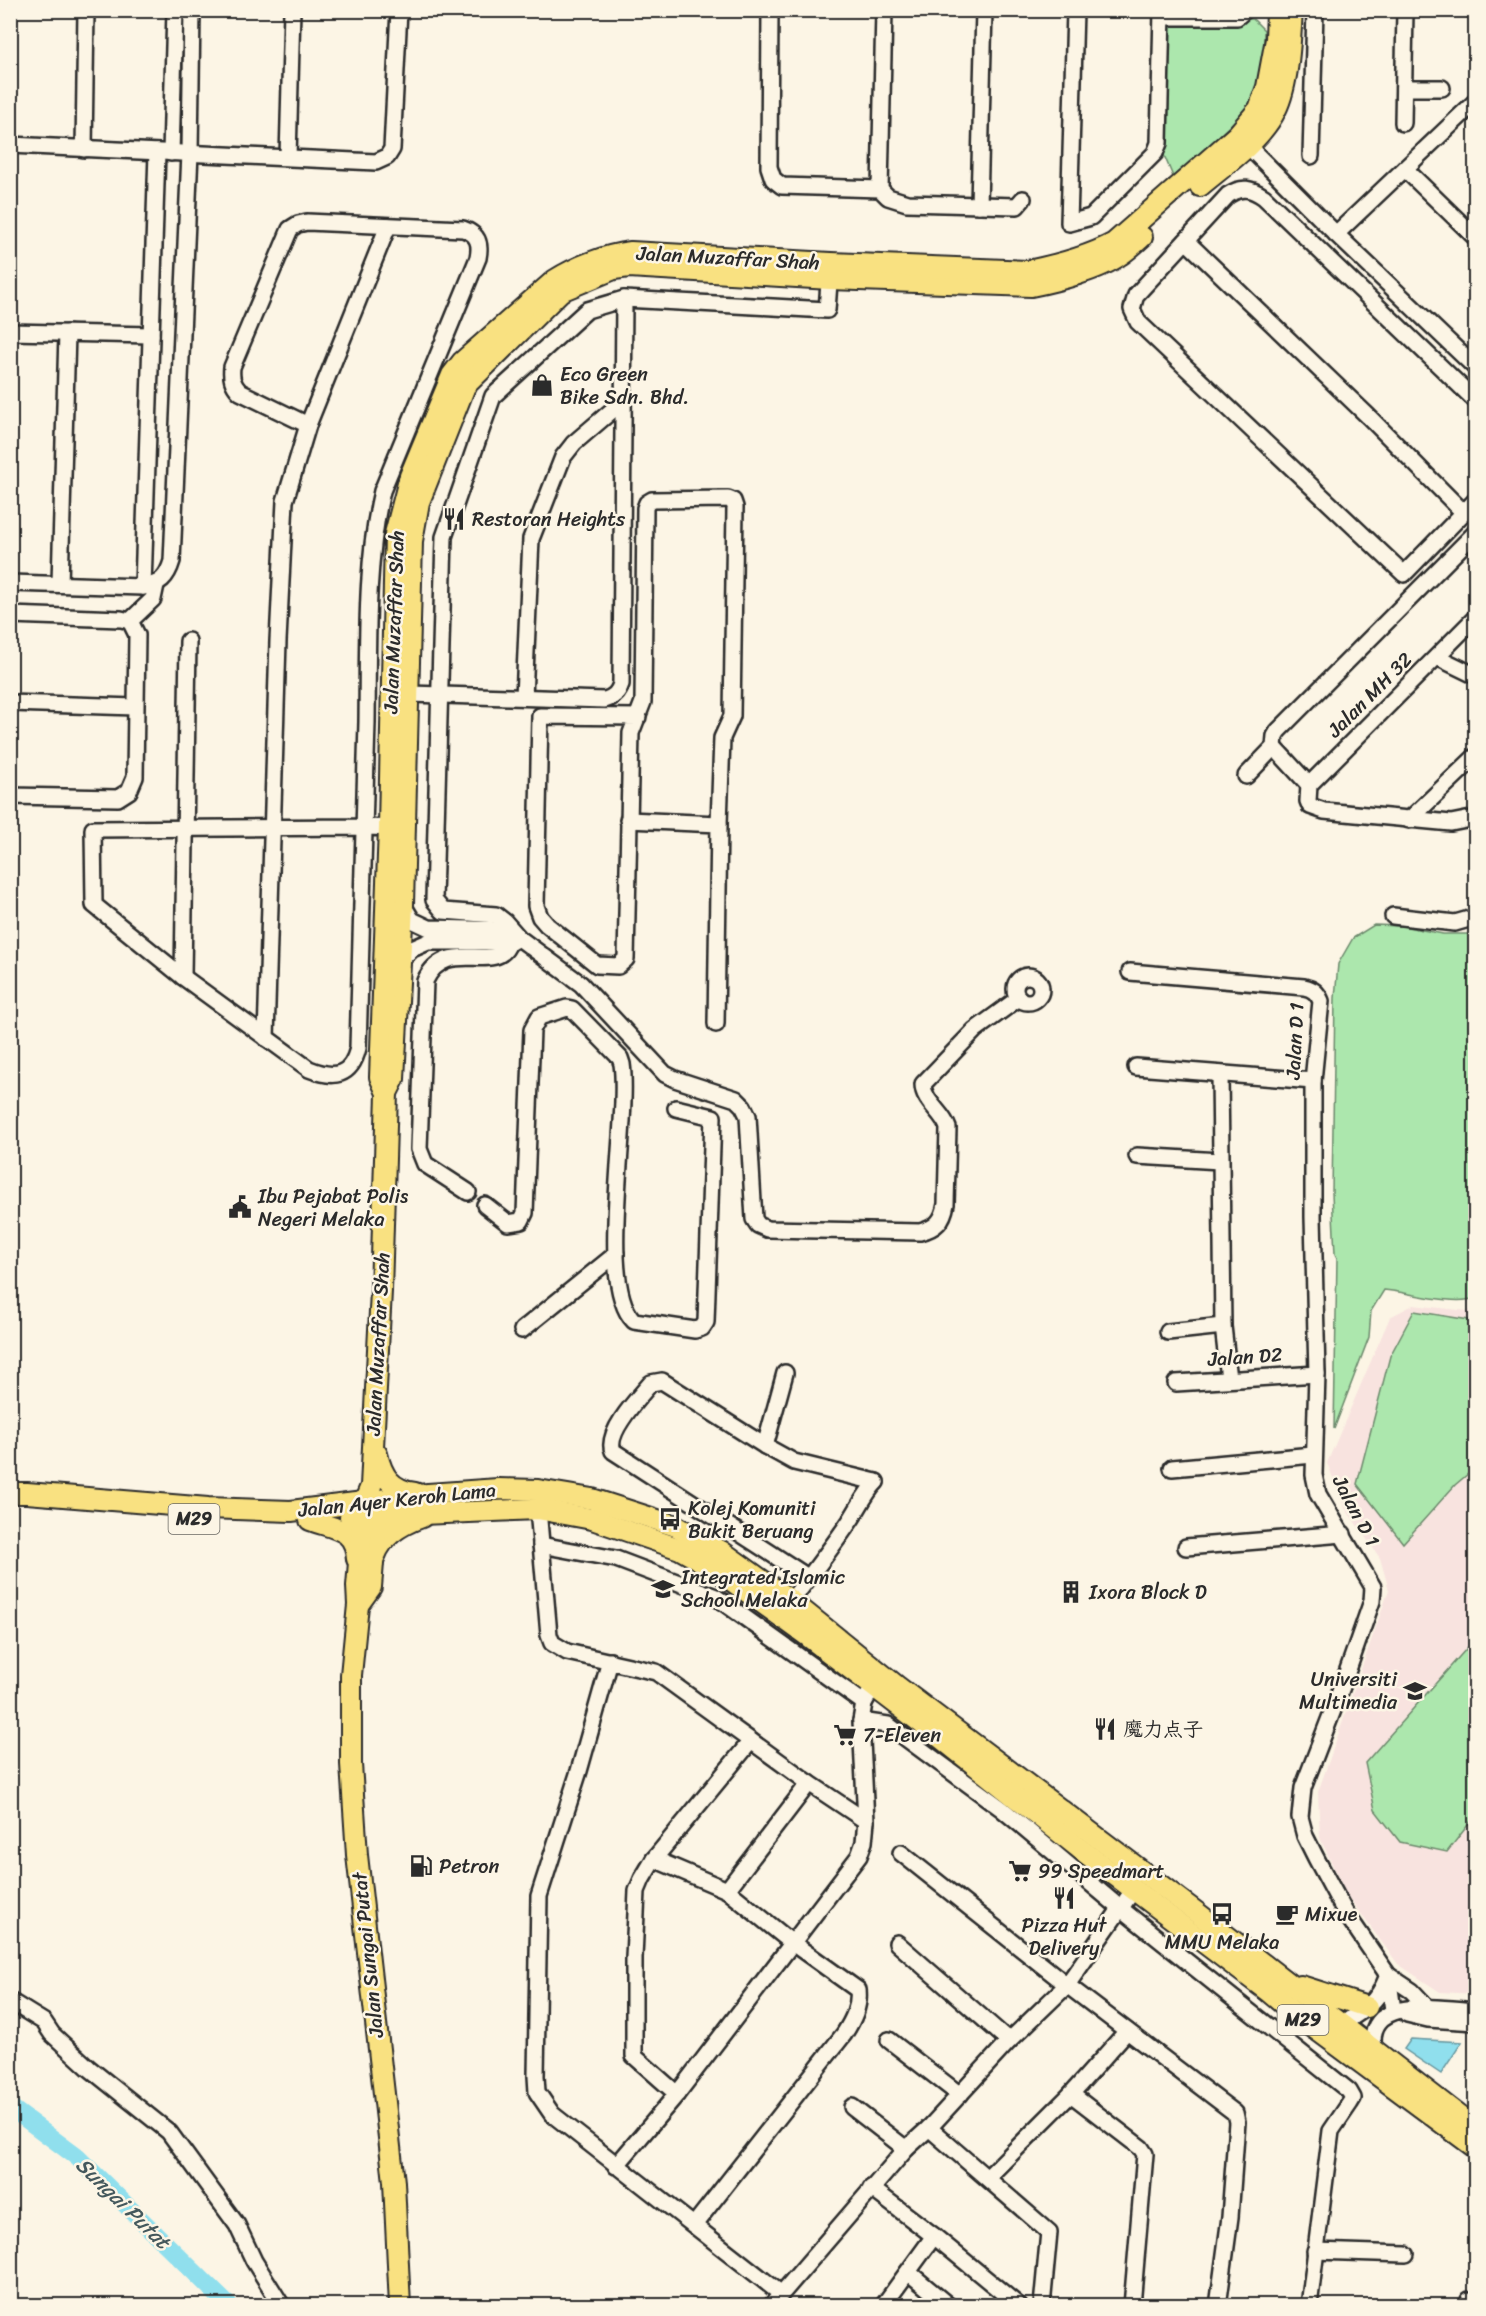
<svg xmlns="http://www.w3.org/2000/svg" width="1486" height="2316" viewBox="0 0 1486 2316" font-family="Sriracha,'LXGW WenKai TC',sans-serif">
<style>
.built{fill:#f8e3df}
.green{fill:#ace7ad;stroke:#6c896c;stroke-width:1.5}
.water{fill:#90dfed;stroke:#68979f;stroke-width:1.5}
.lines{fill:none;stroke-linecap:round;stroke-linejoin:round}
.river{stroke:#90dfed;stroke-width:18}
.minor-casing{stroke:#2b2b2b;stroke-width:20}
.major-casing{stroke:#2b2b2b;stroke-width:24}
.minor{stroke:#fcf5e5;stroke-width:15}
.major{stroke:#f9e181;stroke-width:20}
.labels{text-anchor:middle;dominant-baseline:central;stroke-width:5;stroke-linejoin:round;paint-order:stroke}
.shield{fill:#fcf5e5;stroke:#6a6863;stroke-width:1.5}
.shield-label{font-size:18px;font-weight:bold;fill:#2b2b2b}
.street-label{font-size:20px;fill:#2b2b2b;stroke:#fcf5e5}
.poi-label{font-size:20px;fill:#2b2b2b;stroke:#fcf5e5;text-anchor:start}
.water-label{font-size:21px;font-style:italic;fill:#44585c;stroke:#fcf5e5}
</style>
<rect width="100%" height="100%" fill="#fcf5e5"/>
<filter id="ink" filterUnits="userSpaceOnUse"><feTurbulence type="fractalNoise" baseFrequency=".0167" numOctaves="2"/><feDisplacementMap in="SourceGraphic" scale="12" xChannelSelector="R" yChannelSelector="G"/><feConvolveMatrix kernelMatrix="1 2 1 2 8 2 1 2 1" color-interpolation-filters="sRGB"/></filter>
<g filter="url(#ink)">
<polygon class="built" points="1413,1305 1468,1311 1475,1308 1475,1994 1440,1992 1398,1964 1346,1894 1320,1838 1318,1792 1389,1590 1380,1558 1345,1508 1327,1463 1390,1317"/>
<g class="green">
<polygon points="1167,19 1253,19 1264,30 1263,71 1248,108 1174,179 1164,155"/>
<path d="M1374 925 1402 926 1443 934H1475V1298C1455 1306 1407 1292 1384 1290L1371 1311 1369 1337 1334 1429 1337 1258 1335 1254 1332 1193 1335 998 1338 964 1353 938Z"/>
<polygon points="1414,1311 1475,1321 1475,1468 1455,1485 1403,1543 1357,1484 1390,1356"/>
<polygon points="1475,1639 1475,1816 1447,1852 1400,1842 1375,1810 1365,1763"/>
</g>
<polygon class="water" points="1411,2039 1462,2042 1441,2074 1404,2049"/>
<g class="lines">
<polyline class="river" points="10,2107 77,2157 229,2306"/>
<g class="minor-casing">
<g id="minor">
<polyline points="770,10 769,167 773,179 782,186 880,189 888,197 907,203 1017,206 1023,199"/>
<polyline points="1075,10 1069,223 1091,217 1155,153 1159,143 1162,10"/>
<polyline points="1162,17 1237,17 1245,10"/>
<polyline points="1404,88 1442,88"/>
<polyline points="1403,123 1405,10"/>
<polyline points="1242,140 1336,234 1476,368"/>
<polyline points="10,145 376,162 387,157 392,149 399,10"/>
<polyline points="84,149 86,10"/>
<polyline points="171,153 175,10"/>
<polyline points="1311,156 1315,10"/>
<polyline points="288,157 292,10"/>
<polyline points="1405,169 1476,238"/>
<polyline points="880,189 884,10"/>
<polyline points="979,205 984,10"/>
<polyline points="1336,234 1476,101"/>
<polyline points="1186,241 1369,417 1463,512"/>
<path d="M830 269 827 310 624 299 587 310 493 396 444 537 434 900 443 911 496 915 505 922 519 938 581 984 665 1074 675 1079 736 1099 743 1106 748 1116 754 1219 758 1225 767 1229 920 1232C936 1228 943 1221 946 1204L948 1128C943 1112 923 1102 923 1084L975 1030 1019 998"/>
<polyline points="10,332 151,335"/>
<path d="M1476 401 1264 197C1251 188 1242 186 1228 195L1136 295 1132 309 1138 322 1404 574 1476 500"/>
<path d="M308 425 240 392C232 384 231 377 232 367L290 229 298 224 307 222 463 229C478 234 481 243 478 258L382 491C365 564 368 647 367 722 364 831 361 940 358 1048 351 1077 334 1079 309 1069L183 977 94 905 93 829 365 827 400 828"/>
<path d="M10 583 143 587C160 584 167 578 172 561L190 153 192 10"/>
<polyline points="60,584 67,333"/>
<polyline points="143,587 157,152"/>
<polyline points="10,615 121,619 130,621 137,635 135,777 129,791 118,798 10,796"/>
<polyline points="1476,617 1309,785 1308,801 1310,806 1324,811 1451,823 1476,818"/>
<polyline points="130,621 153,599 156,585"/>
<polyline points="1437,657 1476,676"/>
<path d="M409 694 605 700C614 697 618 693 621 684L624 299"/>
<polyline points="524,697 531,539 563,457 574,443 623,401"/>
<polyline points="10,703 135,707"/>
<polyline points="638,717 540,716 536,906 540,917 547,925 597,965 618,966 626,959 631,733 643,702 645,508 647,503 652,500 728,499 733,501 735,507 732,716 722,738 719,824"/>
<polyline points="1274,747 1309,785"/>
<polyline points="1246,776 1274,747 1275,736 1278,731 1476,532"/>
<polyline points="628,820 719,824 716,1024"/>
<polyline points="1409,820 1476,756"/>
<polyline points="403,905 412,920 429,928 511,930"/>
<polyline points="1393,916 1455,923 1476,917"/>
<polyline points="400,961 412,949 428,942 510,942 517,939"/>
<path d="M1130 972 1304 987C1313 989 1317 992 1321 1001L1313 1081V1217L1317 1374 1314 1475 1318 1494 1373 1587 1372 1601 1343 1684 1303 1788 1300 1817 1305 1836 1316 1858 1345 1912 1388 1975 1393 2010"/>
<circle cx="1028" cy="989" r="13"/>
<polyline points="183,977 188,641"/>
<polyline points="266,1038 278,641 285,501 308,425 388,226"/>
<polyline points="1136,1067 1313,1081"/>
<polyline points="1220,1074 1223,1326 1229,1379"/>
<polyline points="1137,1156 1220,1161"/>
<path d="M468 1192 425 1164 419 1149 425 981C448 930 508 986 511 930"/>
<path d="M485 1205 508 1223 521 1221 525 1213 532 1030 539 1017 567 1008 572 1009 620 1058 622 1064C630 1121 596 1284 634 1321L695 1330 702 1328 706 1322 713 1117 676 1108"/>
<polyline points="522,1330 616,1254"/>
<polyline points="1168,1332 1223,1326"/>
<polyline points="1176,1383 1317,1374"/>
<polyline points="765,1446 785,1373"/>
<polyline points="1172,1468 1313,1455"/>
<polyline points="538,1509 549,1635 552,1643 567,1652 656,1672 809,1783 866,1821"/>
<polyline points="541,1545 616,1559 716,1597 864,1703"/>
<polyline points="1186,1547 1343,1534"/>
<path d="M809 1578 613 1451C605 1433 639 1397 651 1383L662 1381 765 1446 794 1462 876 1482"/>
<path d="M791 1601C811 1575 831 1549 850 1521 858 1509 866 1492 876 1482"/>
<polyline points="610,1661 579,1771 539,1896 536,2076 537,2092 552,2114 780,2293"/>
<polyline points="861,1721 888,1725 1002,1809 1120,1908 1349,2091 1353,2098 1350,2103 1331,2131 1309,2306"/>
<polyline points="901,1853 1067,1985 1235,2113 1237,2122 1230,2217 1218,2306"/>
<path d="M654 1859 727 1890 791 1942 858 1990C860 2006 853 2020 844 2034L694 2225"/>
<polyline points="727,1890 809,1783"/>
<polyline points="897,1943 1009,2041"/>
<polyline points="10,2001 44,2022 52,2034 89,2068 169,2132 237,2225 254,2261 282,2306"/>
<polyline points="1407,2014 1428,2019 1476,2022"/>
<path d="M1338 2033C1344 2020 1356 2016 1367 2007 1378 1998 1383 1988 1388 1975L1412 1991 1428 2008"/>
<polyline points="889,2040 960,2095"/>
<path d="M1374 2049C1364 1994 1443 2009 1476 2011"/>
<polyline points="677,2094 634,2056 634,1958 637,1891 642,1879 654,1859 751,1741"/>
<polyline points="1071,2094 1141,2148 1145,2154 1132,2306"/>
<polyline points="852,2107 906,2149"/>
<polyline points="929,2128 1049,2232 1042,2306"/>
<polyline points="616,2166 677,2094 859,1856 864,1842 866,1821 861,1721 864,1703 873,1687"/>
<polyline points="988,2177 1071,2094 1127,2031"/>
<polyline points="871,2188 934,2236 1019,2306"/>
<polyline points="1315,2251 1406,2254"/>
<polyline points="908,2272 949,2306"/>
<polyline points="1469,2300 1475,2306"/>
<polyline points="771,2306 906,2149 929,2128 1009,2041 1067,1985 1134,1889"/>
<polyline points="883,2306 934,2236"/>
</g>
</g>
<g class="major-casing">
<g id="major">
<path d="M1200 186C1225 165 1257 143 1273 115 1289 88 1290 41 1292 10"/>
<path d="M387 1093 394 1079 403 905 412 541 419 502 465 386 561 291 614 269 629 267 830 279 1031 286C1056 281 1100 270 1120 255 1128 250 1135 243 1142 237"/>
<path d="M377 1454C382 1476 391 1490 415 1493"/>
<polyline points="10,1493 27,1493 208,1508 291,1511 428,1494 498,1489 538,1490 592,1499 676,1526 721,1551 791,1601 898,1687 1196,1912 1476,2129"/>
<polyline points="350,1517 538,1509 592,1519 680,1549 717,1570 809,1637 941,1738 1079,1848 1269,1992 1294,2013 1476,2148"/>
<path d="M310 1520C334 1529 355 1527 357 1559"/>
<path d="M375 1556C382 1536 402 1524 422 1517"/>
<polyline points="358,1605 371,1587 378,1504"/>
<polyline points="1301,1986 1367,2007"/>
<path d="M400 2306 394 2182 357 1855 351 1764V1675L358 1605 357 1586 364 1503 371 1486 381 1291 387 1093 380 1077 389 827 395 534 410 476 452 375 462 362 555 280C577 266 606 255 631 252L831 263 1028 271C1057 265 1088 257 1114 243L1237 135 1259 109 1267 87 1276 39 1277 10"/>
</g>
</g>
<use href="#minor" class="minor"/>
<use href="#major" class="major"/>
</g>
</g>
<defs>
<g id="shop-bare" transform="scale(1.8)"><path d="M-5-2.5h2.3a2.7 3.5 0 0 1 5.4 0H5L5.5 6h-11ZM-1.5-2.5h3a1.5 2.3 0 0 0-3 0Z" fill="#2b2b2b" stroke="#fcf5e5" stroke-width="2.5" paint-order="stroke"/></g>
<g id="restaurant-bare" transform="scale(1.8)"><path d="M-5-6h1v4h1v-4h1v4h1v-4h1v5L-1.5 .5V6h-2V.5L-5-1ZM5-6V6H3V1.5H1.5Q1.5-4 5-6Z" fill="#2b2b2b" stroke="#fcf5e5" stroke-width="2.5" paint-order="stroke"/></g>
<g id="civic-bare" transform="scale(1.8)"><path d="M-.6-6.5H3V-4.5H.6V-3L4-1V1h2V6H-6V1h2V-1L-.6-3ZM-1.2 2.5V6h2.4V2.5Z" fill="#2b2b2b" stroke="#fcf5e5" stroke-width="2.5" paint-order="stroke"/></g>
<g id="bus-bare" transform="scale(1.8)"><path d="M-5-6H5V4H4V6H2V4H-2V6H-4V4H-5ZM-3.5-4V0h7V-4ZM-3.5 1.2v1.5H-2V1.2ZM2 1.2v1.5H3.5V1.2Z" fill="#2b2b2b" stroke="#fcf5e5" stroke-width="2.5" paint-order="stroke"/></g>
<g id="school-bare" transform="scale(1.8)"><path d="M0-5L7-2L0 1L-7-2ZM-4 1L0 2.5L4 1V4Q0 6-4 4Z" fill="#2b2b2b" stroke="#fcf5e5" stroke-width="2.5" paint-order="stroke"/></g>
<g id="building-bare" transform="scale(1.8)"><path d="M-4-6H4V6H1V3H-1V6H-4ZM-2.5-4.3h1.7v1.8h-1.7ZM.8-4.3h1.7v1.8H.8ZM-2.5-1h1.7V.8h-1.7ZM.8-1h1.7V.8H.8Z" fill="#2b2b2b" stroke="#fcf5e5" stroke-width="2.5" paint-order="stroke"/></g>
<g id="university-bare" transform="scale(1.8)"><path d="M0-5L7-2L0 1L-7-2ZM-4 1L0 2.5L4 1V4Q0 6-4 4Z" fill="#2b2b2b" stroke="#fcf5e5" stroke-width="2.5" paint-order="stroke"/></g>
<g id="supermarket-bare" transform="scale(1.8)"><path d="M-6-5.5h2.5l.6 2H6L4.5 2H-2.5L-4.4-4H-6ZM-1.5 3.2a1.3 1.3 0 1 0 .1 0ZM3 3.2a1.3 1.3 0 1 0 .1 0Z" fill="#2b2b2b" stroke="#fcf5e5" stroke-width="2.5" paint-order="stroke"/></g>
<g id="fuel-bare" transform="scale(1.8)"><path d="M-5.5-6h7V0h2V4h1.3V-2.5L3-4.5l.8-.8L6-3V5H2.5V1h-1V6h-7ZM-4.2-4.7v3.2H.2V-4.7Z" fill="#2b2b2b" stroke="#fcf5e5" stroke-width="2.5" paint-order="stroke"/></g>
<g id="cafe-bare" transform="scale(1.8)"><path d="M-5.5-4.5H6V0H3Q3 3.5 0 3.5H-2.5Q-5.5 3.5-5.5 0ZM3-3.2v2h1.7v-2ZM-6 4.5H4V6H-6Z" fill="#2b2b2b" stroke="#fcf5e5" stroke-width="2.5" paint-order="stroke"/></g>
</defs>
<g fill-rule="evenodd">
<use href="#shop-bare" x="542" y="385"/>
<use href="#restaurant-bare" x="454" y="519"/>
<use href="#civic-bare" x="240" y="1207"/>
<use href="#bus-bare" x="670" y="1519"/>
<use href="#school-bare" x="663" y="1589"/>
<use href="#building-bare" x="1071" y="1592"/>
<use href="#university-bare" x="1415" y="1691"/>
<use href="#restaurant-bare" x="1105" y="1729"/>
<use href="#supermarket-bare" x="845" y="1735"/>
<use href="#fuel-bare" x="421" y="1866"/>
<use href="#supermarket-bare" x="1020" y="1871"/>
<use href="#restaurant-bare" x="1064" y="1898"/>
<use href="#bus-bare" x="1222" y="1914"/>
<use href="#cafe-bare" x="1287" y="1914"/>
</g>
<g class="labels">
<g class="shield">
<rect x="168.5" y="1504" width="51" height="30" rx="4.5"/>
<rect x="1277.5" y="2005" width="51" height="30" rx="4.5"/>
</g>
<g class="shield-label">
<text x="194" y="1519">M29</text>
<text x="1303" y="2020">M29</text>
</g>
<g class="street-label">
<text transform="translate(728 258) rotate(3)">Jalan Muzaffar Shah</text>
<text transform="translate(394 622) rotate(-88)">Jalan Muzaffar Shah</text>
<text transform="translate(1370 695) rotate(-45)">Jalan MH 32</text>
<text transform="translate(1295 1041) rotate(-87)">Jalan D 1</text>
<text transform="translate(378 1344) rotate(-87)">Jalan Muzaffar Shah</text>
<text transform="translate(1245 1357) rotate(-4)">Jalan D2</text>
<text transform="translate(397 1500) rotate(-6)">Jalan Ayer Keroh Lama</text>
<text transform="translate(1356 1511) rotate(62)">Jalan D 1</text>
<text transform="translate(368 1955) rotate(-96)">Jalan Sungai Putat</text>
</g>
<g class="poi-label">
<text x="560" y="374">Eco Green<tspan x="560" dy="23">Bike Sdn. Bhd.</tspan></text>
<text x="472" y="519">Restoran Heights</text>
<text x="258" y="1196">Ibu Pejabat Polis<tspan x="258" dy="23">Negeri Melaka</tspan></text>
<text x="688" y="1508">Kolej Komuniti<tspan x="688" dy="23">Bukit Beruang</tspan></text>
<text x="681" y="1577">Integrated Islamic<tspan x="681" dy="23">School Melaka</tspan></text>
<text x="1089" y="1592">Ixora Block D</text>
<text x="1397" y="1679" text-anchor="end">Universiti<tspan x="1397" dy="23">Multimedia</tspan></text>
<text x="1123" y="1729">魔力点子</text>
<text x="863" y="1735">7-Eleven</text>
<text x="439" y="1866">Petron</text>
<text x="1038" y="1871">99 Speedmart</text>
<text x="1305" y="1914">Mixue</text>
<text x="1064" y="1925" text-anchor="middle">Pizza Hut<tspan x="1064" dy="23">Delivery</tspan></text>
<text x="1222" y="1942" text-anchor="middle">MMU Melaka</text>
</g>
<g class="water-label">
<text transform="translate(123 2203) rotate(44)">Sungai Putat</text>
</g>
</g>
<rect width="1486" height="2316" fill="none" stroke="#fcf5e5" stroke-width="36"/>
<rect x="18" y="18" width="1450" height="2280" fill="none" stroke="#2b2b2b" stroke-width="2" filter="url(#ink)"/>
</svg>
